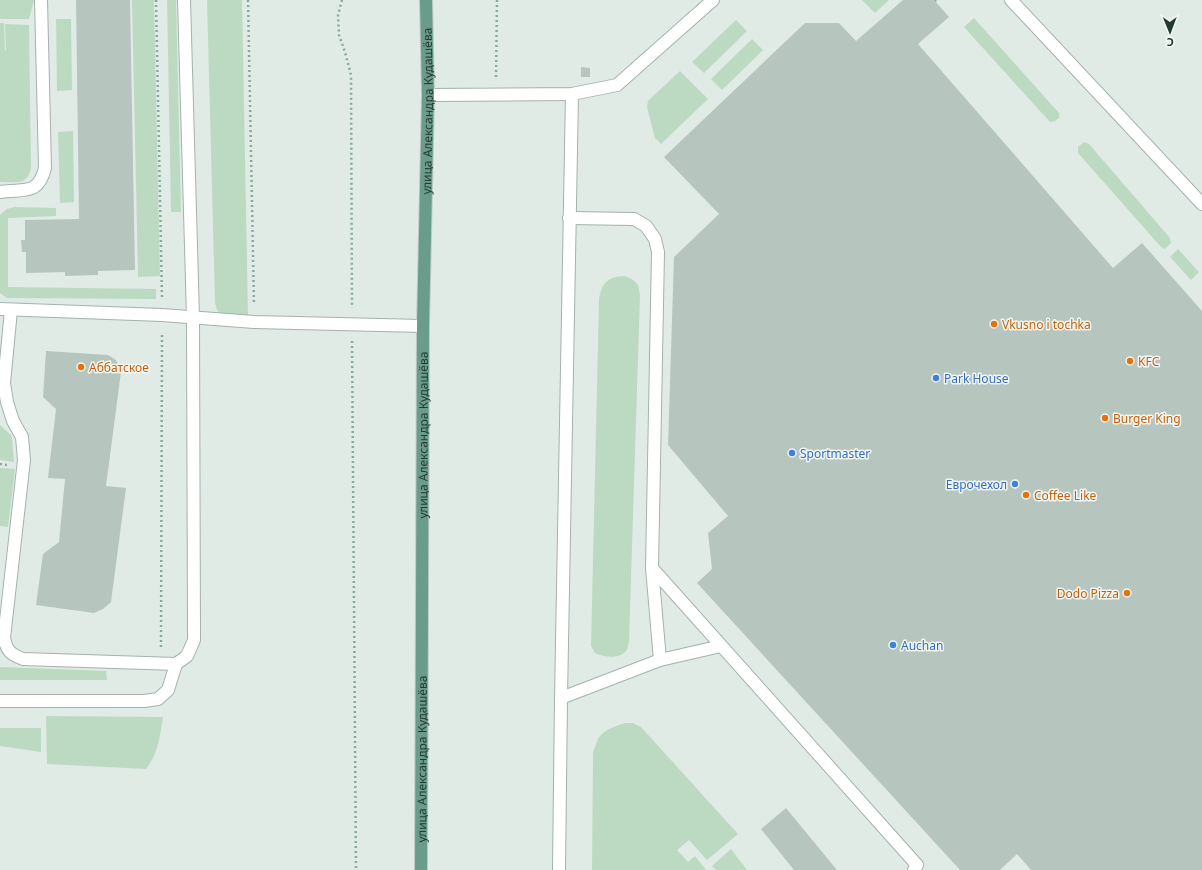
<svg xmlns="http://www.w3.org/2000/svg" width="1202" height="870" viewBox="0 0 1202 870" font-family="'Noto Sans',sans-serif">
<style>
.green{fill:#bcdac2}
.building{fill:#b7c5bf}
.lines{fill:none;stroke-linecap:round;stroke-linejoin:round}
.minor-casing{stroke:#a4b2ac;stroke-width:14}
.major-casing{stroke:#c1c8c6;stroke-width:14}
.path{stroke:#84ac9c;stroke-width:2.5;stroke-dasharray:2 3;stroke-linecap:butt}
.minor{stroke:#fff;stroke-width:12}
.major{stroke:#6a9c8c;stroke-width:12}
.food-dot{fill:#e8710a;stroke:#f2f7f4;stroke-width:1.5}
.shop-dot{fill:#3f7fe0;stroke:#f2f7f4;stroke-width:1.5}
.labels{text-anchor:middle;dominant-baseline:central;stroke-width:3;stroke-linejoin:round;paint-order:stroke}
.street-label{font-size:12px;fill:#233a32;stroke:#f2f7f4}
.food-label{font-size:12px;fill:#c56008;stroke:#f2f7f4;text-anchor:start}
.shop-label{font-size:12px;fill:#366cbe;stroke:#f2f7f4;text-anchor:start}
</style>
<rect width="100%" height="100%" fill="#e1ebe6"/>
<g class="green">
<polygon points="0,0 34,0 29,19 0,19"/>
<polygon points="132,0 154,0 160,276 138,277"/>
<polygon points="167,0 176,0 181,212 171,212"/>
<polygon points="207,0 242,0 248,316 221,314 217,310 215,303"/>
<polygon points="862,0 889,0 875,13"/>
<polygon points="974,18 1059,113 1059,118 1055,121 1050,122 964,27"/>
<polygon points="56,19 71,19 72,90 57,91"/>
<polygon points="736,20 747,31 704,73 692,62"/>
<path d="M0 23H4L5 51 6 50 5 24 29 25 31 167C28 186 16 182 0 182Z"/>
<polygon points="752,39 763,50 722,90 711,79"/>
<polygon points="680,71 708,99 661,144 655,138 647,107 648,101"/>
<polygon points="73,131 74,202 60,203 58,132"/>
<polygon points="1084,142 1089,144 1170,238 1171,243 1165,249 1161,247 1078,153 1078,147"/>
<polygon points="15,207 56,208 56,216 8,218 8,287 156,289 156,299 7,298 0,293 0,215 7,209"/>
<polygon points="1178,249 1199,272 1191,280 1170,257"/>
<path d="M624 276C636 280 639 283 640 296L629 641C628 644 628 649 626 651 618 660 604 657 595 653L591 646 599 299C602 283 607 277 624 276Z"/>
<polygon points="0,425 11,435 12,438 14,462 0,460"/>
<polygon points="0,468 15,469 8,527 0,526"/>
<polygon points="0,667 106,671 107,680 0,680"/>
<path d="M46 716 163 717C160 736 158 754 146 769L47 764Z"/>
<path d="M625 723H633L641 727 738 834 707 860 689 840 677 850 688 862 695 856 706 870H592L593 752C595 748 596 743 598 739 603 730 615 726 625 723Z"/>
<polygon points="0,728 41,728 41,752 0,746"/>
<polygon points="731,849 747,870 716,870 712,866"/>
</g>
<g class="building">
<polygon points="76,0 130,0 135,270 98,271 98,275 65,276 65,272 26,273 26,252 22,252 21,240 25,240 25,220 79,219"/>
<polygon points="903,0 934,0 949,17 918,44 1113,268 1142,243 1202,311 1202,870 1031,870 1017,854 1000,870 960,870 697,583 712,569 708,533 728,516 668,445 674,257 719,214 664,157 805,23 839,23 856,41"/>
<polygon points="581,67 590,68 590,77 581,77"/>
<polygon points="46,351 108,355 116,360 121,372 106,486 126,488 111,602 103,609 94,613 36,605 43,554 59,542 65,479 48,478 56,409 43,397"/>
<polygon points="786,808 837,870 794,870 761,829"/>
</g>
<g class="lines">
<g class="minor-casing">
<g id="minor">
<polyline points="1011,0 1202,204"/>
<polyline points="428,95 572,94 617,85 713,0"/>
<path d="M0 192C22 188 38 197 45 168L41 0"/>
<polyline points="0,309 162,315 254,322 423,326"/>
<path d="M11 310 4 383 7 402 13 421 22 437 24 460 4 638C7 651 10 654 23 659L176 664 187 656 194 640 193 317 184 0"/>
<polyline points="652,568 917,865 914,870"/>
<polyline points="660,660 721,646"/>
<polyline points="561,698 660,660 652,568 658,252 655,239 646,226 634,219 569,218"/>
<polyline points="0,701 144,701 158,699 168,690 176,664"/>
<polyline points="559,870 561,698 572,94"/>
</g>
</g>
<g class="major-casing">
<g id="major">
<path id="s1" d="M421 870 423 326 428 95 426 0"/>
</g>
</g>
<g class="path">
<polyline points="156,0 162,297"/>
<polyline points="248,0 254,305"/>
<polyline points="342,0 338,15 339,35 345,52 351,75 352,308"/>
<polyline points="935,1 936,0"/>
<polyline points="496,77 497,0"/>
<polyline points="352,341 356,870"/>
<polyline points="0,464 7,465"/>
<polyline points="161,647 162,332"/>
</g>
<use href="#minor" class="minor"/>
<use href="#major" class="major"/>
</g>
<g class="food-dot">
<circle cx="994" cy="324" r="4"/>
<circle cx="1130" cy="361" r="4"/>
<circle cx="81" cy="367" r="4"/>
<circle cx="1105" cy="418" r="4"/>
<circle cx="1026" cy="495" r="4"/>
<circle cx="1127" cy="593" r="4"/>
</g>
<g class="shop-dot">
<circle cx="936" cy="378" r="4"/>
<circle cx="792" cy="453" r="4"/>
<circle cx="1015" cy="484" r="4"/>
<circle cx="893" cy="645" r="4"/>
</g>
<g class="labels">
<g class="street-label">
<text stroke="none"><textPath href="#s1" startOffset="759">улица Александра Кудашёва</textPath></text>
<text stroke="none"><textPath href="#s1" startOffset="435">улица Александра Кудашёва</textPath></text>
<text stroke="none"><textPath href="#s1" startOffset="111">улица Александра Кудашёва</textPath></text>
</g>
<g class="food-label">
<text x="1002" y="324">Vkusno i tochka</text>
<text x="1138" y="361">KFC</text>
<text x="89" y="367">Аббатское</text>
<text x="1113" y="418">Burger King</text>
<text x="1034" y="495">Coffee Like</text>
<text x="1119" y="593" text-anchor="end">Dodo Pizza</text>
</g>
<g class="shop-label">
<text x="944" y="378">Park House</text>
<text x="800" y="453">Sportmaster</text>
<text x="1007" y="484" text-anchor="end">Еврочехол</text>
<text x="901" y="645">Auchan</text>
</g>
</g>
<g transform="translate(1170 32) rotate(179)" stroke="#f2f7f4" stroke-width="3" paint-order="stroke">
<path d="M0-3L7 15L0 10L-7 15Z" fill="#233a32"/>
<text y="-6" font-size="11" font-weight="bold" text-anchor="middle" fill="#233a32">С</text>
</g>
</svg>
